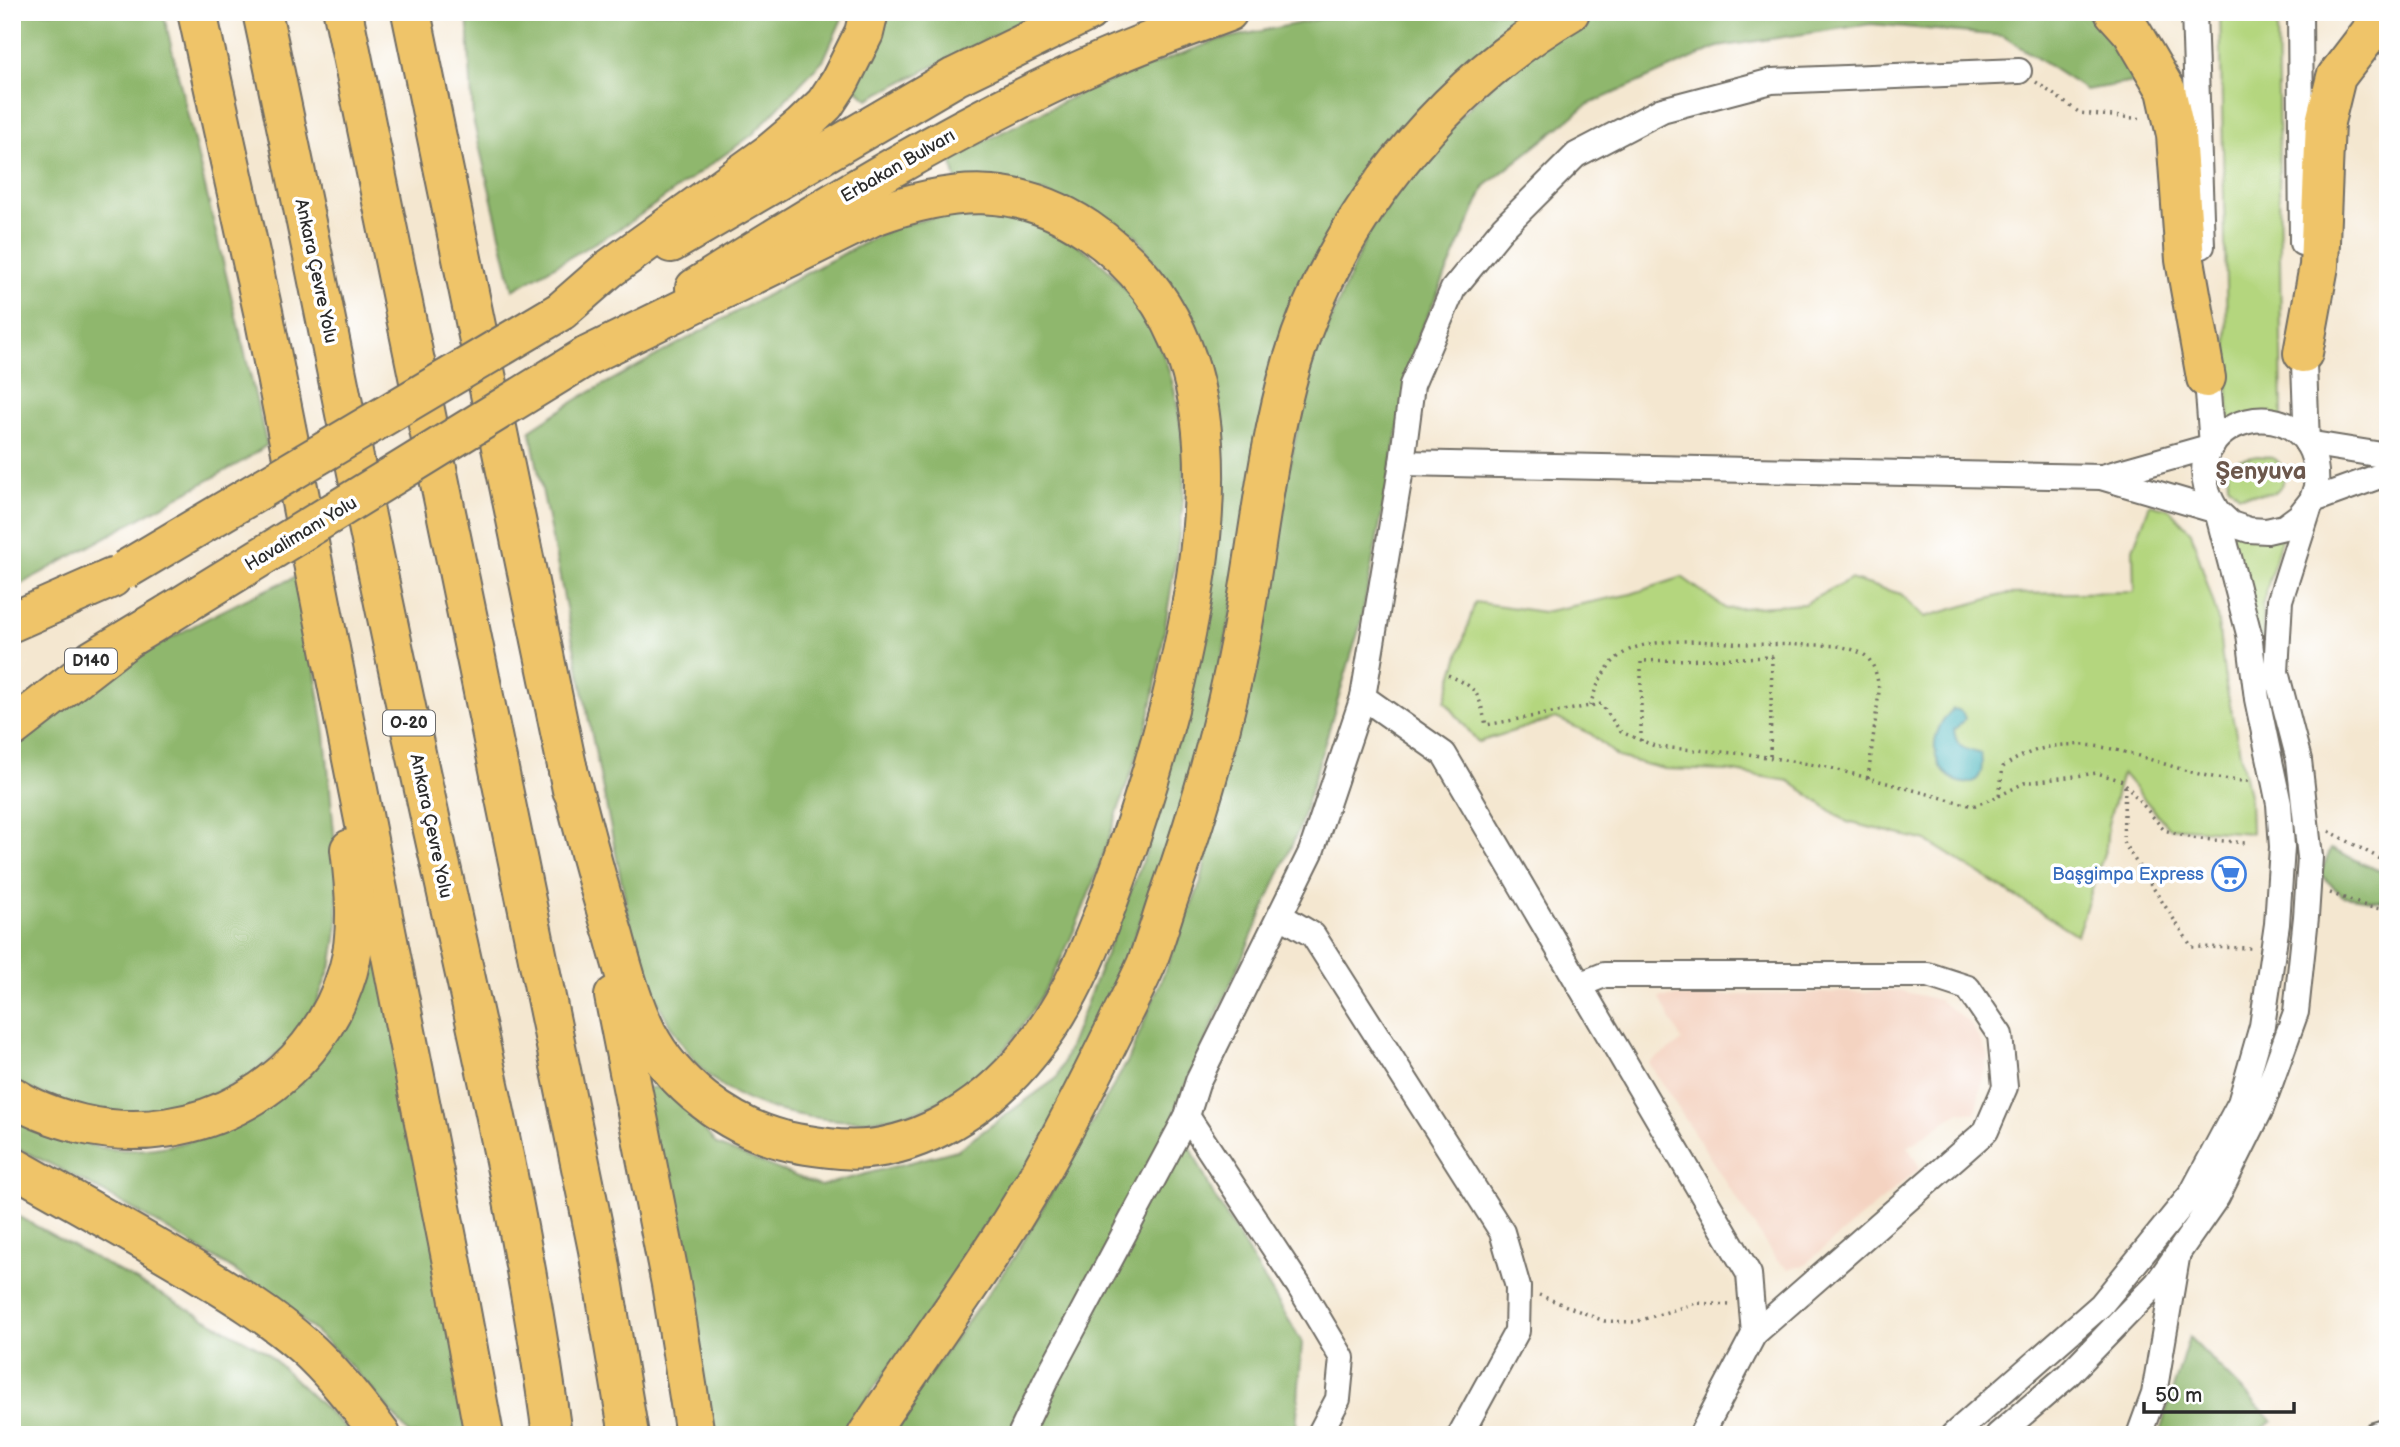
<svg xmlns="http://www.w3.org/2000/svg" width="2400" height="1447" viewBox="0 0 2400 1447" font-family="'Balsamiq Sans',sans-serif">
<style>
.built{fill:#f4d3c1}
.green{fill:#b4d67e;stroke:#708054;stroke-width:2}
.forest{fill:#8fb76d;stroke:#5d714c;stroke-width:2}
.water{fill:#42b2ba;stroke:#366e72;stroke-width:2}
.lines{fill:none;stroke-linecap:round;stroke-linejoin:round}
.minor-casing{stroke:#716d65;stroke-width:28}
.trunk-casing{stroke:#716d65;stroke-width:42}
.motorway-casing{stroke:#716d65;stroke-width:42}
.path{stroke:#716d65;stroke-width:3.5;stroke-dasharray:2 5;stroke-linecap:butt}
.minor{stroke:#fff;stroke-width:24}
.trunk{stroke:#efc469;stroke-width:38}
.motorway{stroke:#efc469;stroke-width:38}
.trunk-bridge-casing{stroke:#716d65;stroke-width:42;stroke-linecap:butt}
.trunk-bridge{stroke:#efc469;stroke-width:38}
.labels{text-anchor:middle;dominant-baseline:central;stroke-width:7;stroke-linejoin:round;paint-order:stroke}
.shield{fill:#fff;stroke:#6b6b6b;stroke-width:2}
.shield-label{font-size:16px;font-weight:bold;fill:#2b2b2b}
.street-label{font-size:18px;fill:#2b2b2b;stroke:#fff}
.shop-label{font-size:18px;fill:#366cbe;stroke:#fff;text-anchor:end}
.district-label{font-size:24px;font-weight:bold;fill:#6c584d;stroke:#fff}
</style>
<rect width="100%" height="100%" fill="#fff"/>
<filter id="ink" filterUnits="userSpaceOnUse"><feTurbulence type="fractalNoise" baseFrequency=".0143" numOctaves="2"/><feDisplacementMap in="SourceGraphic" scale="14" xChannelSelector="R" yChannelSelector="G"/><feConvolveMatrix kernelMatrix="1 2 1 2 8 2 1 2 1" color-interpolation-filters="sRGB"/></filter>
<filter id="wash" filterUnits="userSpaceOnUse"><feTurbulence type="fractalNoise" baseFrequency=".00686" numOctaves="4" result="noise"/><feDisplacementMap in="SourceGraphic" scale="28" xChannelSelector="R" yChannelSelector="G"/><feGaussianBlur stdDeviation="1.57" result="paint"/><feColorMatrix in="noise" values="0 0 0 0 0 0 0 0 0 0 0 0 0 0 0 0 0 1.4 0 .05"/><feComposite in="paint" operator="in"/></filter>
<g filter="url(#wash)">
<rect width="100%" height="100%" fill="#f4e7d0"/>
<polygon class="built" points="1902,991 1939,1000 1971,1024 1988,1055 1975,1113 1959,1112 1908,1147 1920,1168 1804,1265 1789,1269 1776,1260 1649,1063 1682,1041 1659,997"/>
<g class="green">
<polygon points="2220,12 2277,12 2282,421 2229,424"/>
<path d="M2258 456C2264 457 2270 456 2275 459 2290 467 2285 485 2274 493L2239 495 2228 484V470L2238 460Z"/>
<polygon points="2150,504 2169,509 2191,532 2217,615 2225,681 2250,800 2251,833 2168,827 2122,773 2108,824 2106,847 2077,935 1927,841 1847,822 1789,781 1728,771 1664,769 1618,757 1591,734 1556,718 1478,742 1445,701 1475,602 1543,612 1631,594 1682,577 1726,609 1804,604 1850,579 1901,594 1925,617 2006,594 2134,592 2133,549"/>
<polygon points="2231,532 2282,536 2262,606 2266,708"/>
</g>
<g class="forest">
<polygon points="12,12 163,12 267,445 245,460 12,589"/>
<polygon points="467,12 845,12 824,59 752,135 629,223 513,290 473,119"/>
<polygon points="882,12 1042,12 868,99 855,88"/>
<polygon points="1353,12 1543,12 1404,128 1308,268 1250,519 1204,749 1084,1073 966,1262 872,1391 845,1435 697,1435 645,1088 668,1087 717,1145 820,1186 957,1150 1057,1078 1150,842 1219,531 1184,308 1136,235 1046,193 956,182 951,158 1086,90 1218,40"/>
<polygon points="1595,12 2097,12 2146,80 2086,90 2003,36 1871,24 1718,47 1587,105 1485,186 1415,344 1360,626 1299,829 1174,1112 1213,1194 1302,1342 1296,1431 1294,1435 885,1435 1013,1259 1129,1059 1201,882 1310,369 1367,235 1430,145 1544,35"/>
<path d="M966 209C987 212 1011 213 1031 221 1081 239 1121 275 1147 320 1170 360 1181 410 1184 456 1186 502 1177 550 1170 596 1163 637 1158 680 1148 721 1141 749 1129 777 1120 805 1091 892 1059 988 997 1058 942 1119 871 1130 794 1114 761 1108 725 1094 702 1069 668 1031 648 986 633 938L530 430 579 398 818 267 895 227Z"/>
<path d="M300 575 325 734 337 865 338 925 332 963 316 1004 289 1044 253 1075 173 1114H98L12 1083V739C101 676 199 617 300 575Z"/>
<polygon points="2331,849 2388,875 2388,902 2343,896 2320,874"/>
<path d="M380 937 473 1435H410C380 1398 348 1360 312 1329 265 1287 212 1256 158 1224 111 1196 62 1168 12 1146V1111C37 1122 62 1136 87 1144 132 1158 184 1145 226 1129L357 974Z"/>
<polygon points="12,1213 265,1351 353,1435 12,1435"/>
<polygon points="2189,1337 2273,1421 2256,1435 2159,1435"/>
</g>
<path class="water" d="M1953 709C1960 710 1963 711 1965 719L1954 730C1957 750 1964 748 1981 754 1992 817 1896 767 1953 709Z"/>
</g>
<g filter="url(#ink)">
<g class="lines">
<g class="minor-casing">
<g id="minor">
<polyline points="2194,12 2202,246"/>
<polyline points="2300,12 2302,243"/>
<polyline points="2303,338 2307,443"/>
<polyline points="2206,366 2212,446"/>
<polyline points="2307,443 2388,456"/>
<polyline points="1402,463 2101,477 2217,511 2231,524 2249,530 2267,531 2284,527 2299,516 2311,501 2388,473"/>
<polyline points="2102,477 2212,446"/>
<polyline points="1363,697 1444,754 1749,1274 1754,1334 1701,1435"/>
<polyline points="1281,916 1313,935 1502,1232 1518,1287 1517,1331 1460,1435"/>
<polyline points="1579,985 1604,975 1928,975 1968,988 2000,1035 2005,1087 1986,1131 1754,1334"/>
<polyline points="1187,1116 1299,1286 1342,1358 1338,1399 1319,1435"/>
<polyline points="1020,1435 1045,1382 1187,1116 1198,1081 1311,852 1363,697 1402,463 1412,385 1453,289 1503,228 1576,155 1662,110 1772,81 2019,71"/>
<path d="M1953 1435 2101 1305 2192 1193 2240 1103 2262 1026 2277 924 2282 847 2279 804 2257 699 2249 634 2217 511C2158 415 2324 376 2316 487L2280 600 2276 672 2299 760 2310 857 2306 917 2296 1012 2261 1109 2217 1197 2157 1283 2067 1376 1998 1435"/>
<polyline points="2139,1435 2154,1394 2177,1258"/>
<polyline points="2375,1435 2388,1431"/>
</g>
</g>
<g class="trunk-casing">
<g id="trunk">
<polyline points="2114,12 2132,32 2166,90 2176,135 2185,260 2206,378"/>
<polyline points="671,243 955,77 1088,12"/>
<path d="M695 288C825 206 958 124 1099 62 1141 43 1185 28 1228 12"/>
<polyline points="2303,353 2319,266 2325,122 2336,77 2369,34 2388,26"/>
<polyline points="92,660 170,613"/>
</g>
</g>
<g class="motorway-casing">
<g id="motorway">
<polyline points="197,12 264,316 452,1263 484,1435"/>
<path d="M262 12C316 262 363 513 418 762 466 985 522 1208 552 1435"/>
<polyline points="343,12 598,1250 629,1435"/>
<polyline points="411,12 572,790"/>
<polyline points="561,311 609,269 770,153 802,126 825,104 840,81 864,33 869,12"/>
<polyline points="12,622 112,578"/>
<polyline points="12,728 122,643"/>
<path d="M567 766C582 823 596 880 614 936 623 969 632 1003 647 1033 673 1084 728 1126 783 1140 797 1144 813 1146 829 1148 907 1159 983 1111 1030 1052 1073 999 1097 933 1120 869 1139 816 1155 763 1169 709 1195 604 1223 465 1187 359 1169 305 1134 261 1087 229 1016 182 950 188 874 216L587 356"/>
<polyline points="614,996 671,1284 695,1435"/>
<path d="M12 1096C33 1110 57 1118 81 1124 196 1151 314 1086 348 971 359 933 355 888 350 849"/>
<path d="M12 1166C73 1200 134 1234 194 1270 232 1293 270 1316 304 1346 333 1372 358 1404 381 1435"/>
<path d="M867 1435C911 1369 957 1305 1000 1239 1043 1173 1079 1102 1114 1031 1124 1009 1136 988 1146 965 1154 945 1160 924 1167 903 1198 816 1224 727 1241 636 1258 545 1266 452 1292 363 1334 221 1442 87 1570 12"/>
</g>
</g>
<g class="path">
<polyline points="2036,82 2080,113 2144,119"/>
<path d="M1448 675C1479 689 1478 692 1486 725L1601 704 1621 732 1657 747 1748 754 1827 767 1973 806 1999 796 2003 767C2087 709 2166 782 2251 781"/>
<path d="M1590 706C1597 682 1608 658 1634 648 1669 636 1714 643 1751 644 1780 645 1809 644 1837 646 1844 647 1856 650 1863 654 1875 662 1878 679 1879 692L1868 778"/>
<polyline points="1641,741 1641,661 1772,657 1770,757"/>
<polyline points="2125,786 2123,842 2192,947 2254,948"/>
<polyline points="1999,796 2024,783 2097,773 2123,781 2164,830 2191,838 2246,843"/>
<polyline points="2329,831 2388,863"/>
<polyline points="2330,893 2369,907 2388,910"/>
<polyline points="1539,1295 1604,1321 1635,1322 1696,1303 1730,1305"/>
</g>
<use href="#minor" class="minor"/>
<use href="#trunk" class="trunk"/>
<use href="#motorway" class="motorway"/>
<g class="trunk-bridge-casing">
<g id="trunk-bridge">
<polyline points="125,570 561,311"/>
<polyline points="170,613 587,356"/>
</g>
</g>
<use href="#trunk-bridge" class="trunk-bridge"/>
</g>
</g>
<defs>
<g id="supermarket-ring" transform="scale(1.75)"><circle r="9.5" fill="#fff" stroke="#3f7fe0" stroke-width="1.5"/><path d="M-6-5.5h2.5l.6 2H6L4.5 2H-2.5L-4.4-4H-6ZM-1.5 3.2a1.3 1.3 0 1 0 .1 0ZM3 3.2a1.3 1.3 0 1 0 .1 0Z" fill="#3f7fe0"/></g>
</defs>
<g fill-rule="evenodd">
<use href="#supermarket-ring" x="2229" y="874"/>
</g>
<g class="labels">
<g class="shield">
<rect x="65" y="648.5" width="52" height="25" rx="5"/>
<rect x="383" y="710.5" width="52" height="25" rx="5"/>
</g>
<g class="shield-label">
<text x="91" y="661">D140</text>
<text x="409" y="723">O-20</text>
</g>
<g class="street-label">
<text transform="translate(898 166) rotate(-30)">Erbakan Bulvarı</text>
<text transform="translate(316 271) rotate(78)">Ankara Çevre Yolu</text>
<text transform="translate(301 534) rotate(-31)">Havalimanı Yolu</text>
<text transform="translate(431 826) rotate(78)">Ankara Çevre Yolu</text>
</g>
<g class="shop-label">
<text x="2204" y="874">Başgimpa Express</text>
</g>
<g class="district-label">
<text x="2261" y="471">Şenyuva</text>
</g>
</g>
<rect width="2400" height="1447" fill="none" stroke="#fff" stroke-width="42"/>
<path d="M2144 1402v10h150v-10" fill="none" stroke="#2b2b2b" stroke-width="3.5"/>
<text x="2155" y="1402" font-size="21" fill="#2b2b2b" stroke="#ffffff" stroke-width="5" paint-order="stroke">50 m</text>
</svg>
